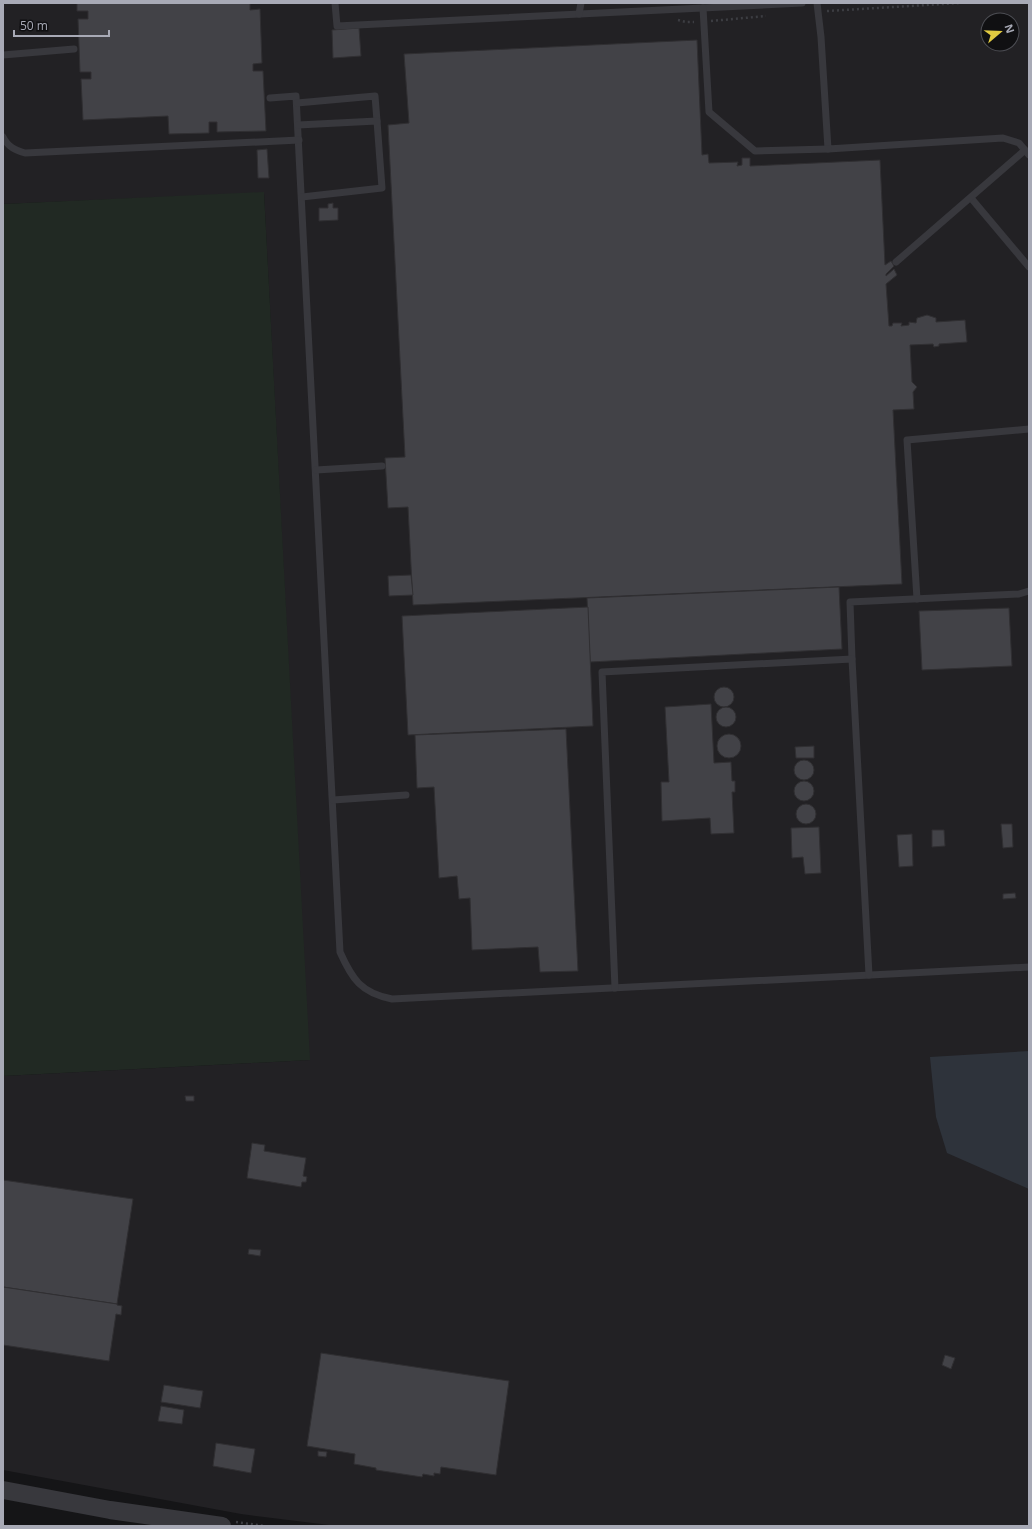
<svg xmlns="http://www.w3.org/2000/svg" width="1032" height="1529" viewBox="0 0 1032 1529" font-family="'Open Sans',sans-serif">
<style>
.built{fill:#222124;fill-rule:evenodd}
.green{fill:#212923}
.water{fill:#2e333b}
.building{fill:#424247;stroke:#302f32}
.lines{fill:none;stroke-linecap:round;stroke-linejoin:round}
.path{stroke:#3c3d42;stroke-width:2.5;stroke-dasharray:2 3;stroke-linecap:butt}
.service{stroke:#38383d;stroke-width:7}
.tertiary{stroke:#38383d;stroke-width:18}
</style>
<rect width="100%" height="100%" fill="#151517"/>
<path class="built" d="M3 3H1029V1526H337L241 1514 3 1470V1076L309 1060 264 193 3 204ZM988 20H1012V44H988Z"/>
<polygon class="green" points="264,192 310,1060 3,1076 3,204"/>
<polygon class="water" points="1029,1051 1029,1189 947,1153 936,1117 930,1057"/>
<g class="building">
<polygon points="77,3 250,3 250,10 260,9 262,63 253,64 253,71 263,71 266,131 217,132 217,122 209,122 209,133 169,134 168,116 83,120 81,79 91,79 91,72 80,72 78,19 88,19 88,11 77,11"/>
<polygon points="359,28 361,56 333,58 332,30"/>
<polygon points="697,40 702,155 708,154 709,163 738,162 737,166 742,165 742,158 750,158 750,166 880,160 885,265 891,261 894,266 886,274 886,276 894,269 897,275 886,284 889,326 892,326 893,323 902,323 901,326 909,325 909,322 916,323 917,318 927,315 936,318 936,322 965,320 967,342 939,344 939,346 934,347 933,344 910,345 912,382 917,387 913,392 914,409 893,410 902,584 413,605 408,507 388,508 385,458 405,457 388,125 409,123 404,54"/>
<polygon points="267,149 269,178 258,178 257,150"/>
<polygon points="333,203 333,208 338,208 338,220 319,221 319,208 328,208 328,204"/>
<polygon points="411,575 413,595 389,596 388,576"/>
<polygon points="839,587 842,649 590,662 587,598"/>
<polygon points="588,607 593,726 408,735 402,616"/>
<polygon points="1009,608 1012,666 922,670 919,611"/>
<circle cx="724" cy="697" r="10"/>
<polygon points="711,704 714,763 731,762 732,781 735,781 735,792 732,792 734,833 711,834 710,818 662,821 661,782 669,782 665,707"/>
<circle cx="726" cy="717" r="10"/>
<polygon points="566,729 578,971 540,972 538,947 472,950 470,898 459,899 457,876 439,878 434,787 417,788 415,735"/>
<circle cx="729" cy="746" r="12"/>
<polygon points="814,746 814,758 796,758 795,747"/>
<circle cx="804" cy="770" r="10"/>
<circle cx="804" cy="791" r="10"/>
<circle cx="806" cy="814" r="10"/>
<polygon points="1001,824 1012,824 1013,847 1003,848"/>
<polygon points="819,827 821,873 805,874 803,857 792,858 791,828"/>
<polygon points="932,830 944,830 945,846 932,847"/>
<polygon points="912,834 913,866 899,867 897,835"/>
<polygon points="1015,893 1016,898 1003,899 1003,894"/>
<polygon points="185,1096 194,1096 194,1101 186,1101"/>
<polygon points="252,1143 265,1145 264,1151 306,1158 303,1176 307,1177 306,1182 302,1182 301,1187 247,1178"/>
<polygon points="3,1180 133,1199 117,1304 3,1287"/>
<polygon points="249,1249 261,1250 260,1256 248,1254"/>
<polygon points="3,1287 117,1304 117,1305 122,1306 121,1315 116,1314 109,1361 3,1345"/>
<polygon points="321,1353 509,1381 496,1475 441,1467 440,1474 434,1473 434,1476 423,1474 422,1477 376,1470 376,1468 354,1464 355,1454 307,1446"/>
<polygon points="945,1355 955,1358 951,1369 942,1365"/>
<polygon points="164,1385 203,1391 200,1408 161,1402"/>
<polygon points="161,1406 184,1410 182,1424 158,1421"/>
<polygon points="216,1443 255,1449 251,1473 213,1466"/>
<polygon points="318,1451 327,1452 326,1457 318,1456"/>
</g>
<g class="lines">
<g class="path">
<polyline points="827,11 960,3"/>
<polyline points="678,20 686,22 694,22"/>
<polyline points="711,21 766,16"/>
<polyline points="236,1522 265,1526"/>
</g>
<g class="service">
<polyline points="335,3 337,26 802,3"/>
<polyline points="817,3 821,37 828,149 1003,138 1019,143 1029,155"/>
<polyline points="703,8 709,112 755,151 828,149"/>
<polyline points="579,14 581,3"/>
<polyline points="3,55 74,49"/>
<path d="M270 98 296 96 340 952C352 979 361 993 392 999L1029 967"/>
<polyline points="297,103 375,96 377,121"/>
<polyline points="298,125 377,121 382,188 302,197"/>
<path d="M3 137C8 147 15 150 25 153L299 140"/>
<polyline points="971,198 1029,267"/>
<polyline points="896,262 1025,150"/>
<polyline points="316,470 382,466"/>
<polyline points="917,599 907,440 1029,429"/>
<polyline points="852,659 850,602 1019,594 1029,591"/>
<polyline points="333,800 406,795"/>
<polyline points="615,988 602,672 852,659 869,975"/>
</g>
<polyline class="tertiary" points="3,1490 110,1510 222,1526"/>
</g>
<rect width="1032" height="1529" fill="none" stroke="#a8aab6" stroke-width="8"/>
<g transform="translate(1000 32) rotate(71)"><circle r="19" fill="#101012" stroke="#4d4e54"/>
<path d="M0-3L7 15L0 10L-7 15Z" fill="#e2cb41"/>
<text y="-6" font-size="11" font-weight="bold" text-anchor="middle" fill="#a8aab6">N</text>
</g>
<path d="M14 30v6h95v-6" fill="none" stroke="#a8aab6" stroke-width="2"/>
<text x="20" y="30" font-size="12" fill="#a8aab6" stroke="#101012" stroke-width="3" paint-order="stroke">50 m</text>
</svg>
